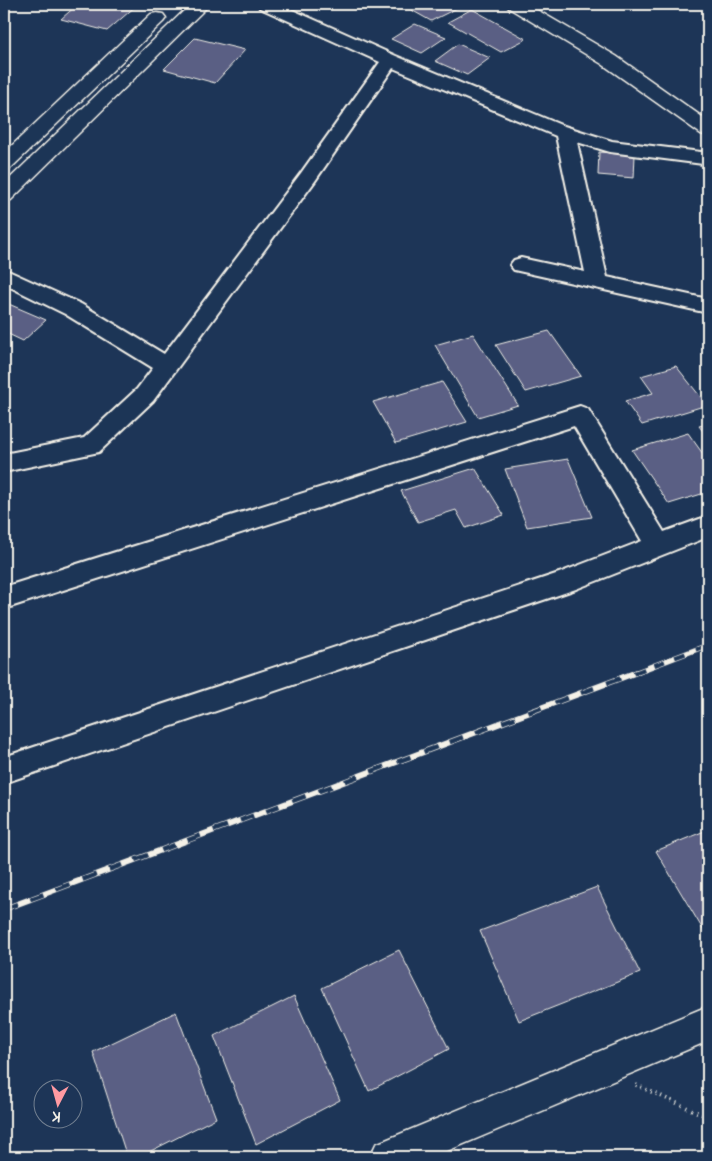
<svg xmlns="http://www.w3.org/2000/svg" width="712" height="1161" viewBox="0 0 712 1161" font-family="Pangolin,sans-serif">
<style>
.building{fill:#5a5f84;stroke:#f4f1e8}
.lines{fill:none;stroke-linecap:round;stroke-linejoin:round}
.minor-casing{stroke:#f4f1e8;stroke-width:4}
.major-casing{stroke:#f4f1e8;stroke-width:3}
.path{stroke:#f4f1e8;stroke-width:4;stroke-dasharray:1 4.5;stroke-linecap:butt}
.minor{fill:#1d3557;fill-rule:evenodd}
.major{fill:#1d3557;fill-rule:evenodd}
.rail-far1-casing{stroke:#f4f1e8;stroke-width:5.5}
.rail-casing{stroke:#f4f1e8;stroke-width:6}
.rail-far1{stroke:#1d3557;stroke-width:4;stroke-dasharray:11;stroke-linecap:butt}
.rail{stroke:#1d3557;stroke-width:4.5;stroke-dasharray:14;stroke-linecap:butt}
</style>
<rect width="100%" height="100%" fill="#1d3557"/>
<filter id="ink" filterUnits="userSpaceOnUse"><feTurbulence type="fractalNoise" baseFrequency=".02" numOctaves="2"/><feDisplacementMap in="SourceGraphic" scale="10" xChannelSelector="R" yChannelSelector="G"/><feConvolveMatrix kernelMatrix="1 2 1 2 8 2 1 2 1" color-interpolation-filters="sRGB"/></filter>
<g filter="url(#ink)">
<g class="building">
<polygon points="78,4 134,4 137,5 107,31 61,19"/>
<polygon points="413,4 465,4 431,21 406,7"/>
<polygon points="472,9 526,39 501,52 448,22"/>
<polygon points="415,24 446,37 422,53 391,39"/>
<polygon points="195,38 245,50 215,83 164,69"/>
<polygon points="458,44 490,58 467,75 435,61"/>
<polygon points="599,152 635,155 634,178 598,175"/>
<polygon points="4,302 46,320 23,341 4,332"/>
<polygon points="549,331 581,376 526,392 496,345"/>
<polygon points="473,334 518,405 478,417 435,345"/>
<polygon points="676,366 707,405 642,425 625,401 653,393 641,376"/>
<polygon points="442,382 467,422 396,443 373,402"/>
<polygon points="708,424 708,438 699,426"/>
<polygon points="688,433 708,461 708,492 669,504 632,450"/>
<polygon points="568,459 592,517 527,527 505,469"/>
<polygon points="475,468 504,515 466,528 456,510 418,522 401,491"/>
<polygon points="707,830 708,831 708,938 656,851"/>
<polygon points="597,887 640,973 519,1021 480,931"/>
<polygon points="399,950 449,1049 369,1091 322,988"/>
<polygon points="294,996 340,1100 256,1144 214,1036"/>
<polygon points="176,1012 216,1118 139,1157 127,1157 93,1052"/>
</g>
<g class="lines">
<g class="minor-casing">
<g id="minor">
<polygon points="258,4 279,4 396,56 561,125 612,141 701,152 708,150 708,162 703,164 610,152 577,142 607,277 708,299 708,313 514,270 510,265 514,260 521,258 585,272 556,136 393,68 315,181 153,401 99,452 4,472 4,454 84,438 137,389 153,368 65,314 4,284 4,269 81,304 164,354 301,173 380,62 260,8"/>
<polygon points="580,406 588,409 664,532 708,516 708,537 576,589 4,783 4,757 559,573 642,541 574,426 4,609 4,587"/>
</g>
</g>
<g class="major-casing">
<g id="major">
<polygon points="191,4 210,4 11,200 4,201 4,184"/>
<polygon points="506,4 527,4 616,56 708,121 708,136 701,134 602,64 509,8"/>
<polygon points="157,13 163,14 166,18 163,22 11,168 4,170 4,153 151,14"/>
<polygon points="708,1006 708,1041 433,1157 370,1157 376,1144"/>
</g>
</g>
<polyline class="path" points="636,1085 708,1117"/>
<use href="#minor" class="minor"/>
<use href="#major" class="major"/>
<g class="rail-far1-casing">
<polyline id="rail-far1" points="634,673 708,645"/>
</g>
<g class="rail-casing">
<polyline id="rail" points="4,909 637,672"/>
</g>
<use href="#rail-far1" class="rail-far1"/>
<use href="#rail" class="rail"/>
</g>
</g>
<rect width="712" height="1161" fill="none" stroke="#1d3557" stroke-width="20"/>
<rect x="10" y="10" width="692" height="1141" fill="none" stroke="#f4f1e8" stroke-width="2" filter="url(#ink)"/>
<g transform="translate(58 1104) rotate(186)"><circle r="24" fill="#1d3557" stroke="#738091"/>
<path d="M0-4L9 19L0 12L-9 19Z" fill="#ff9aa2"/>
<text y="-8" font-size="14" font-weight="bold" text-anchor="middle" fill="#f4f1e8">K</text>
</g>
</svg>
